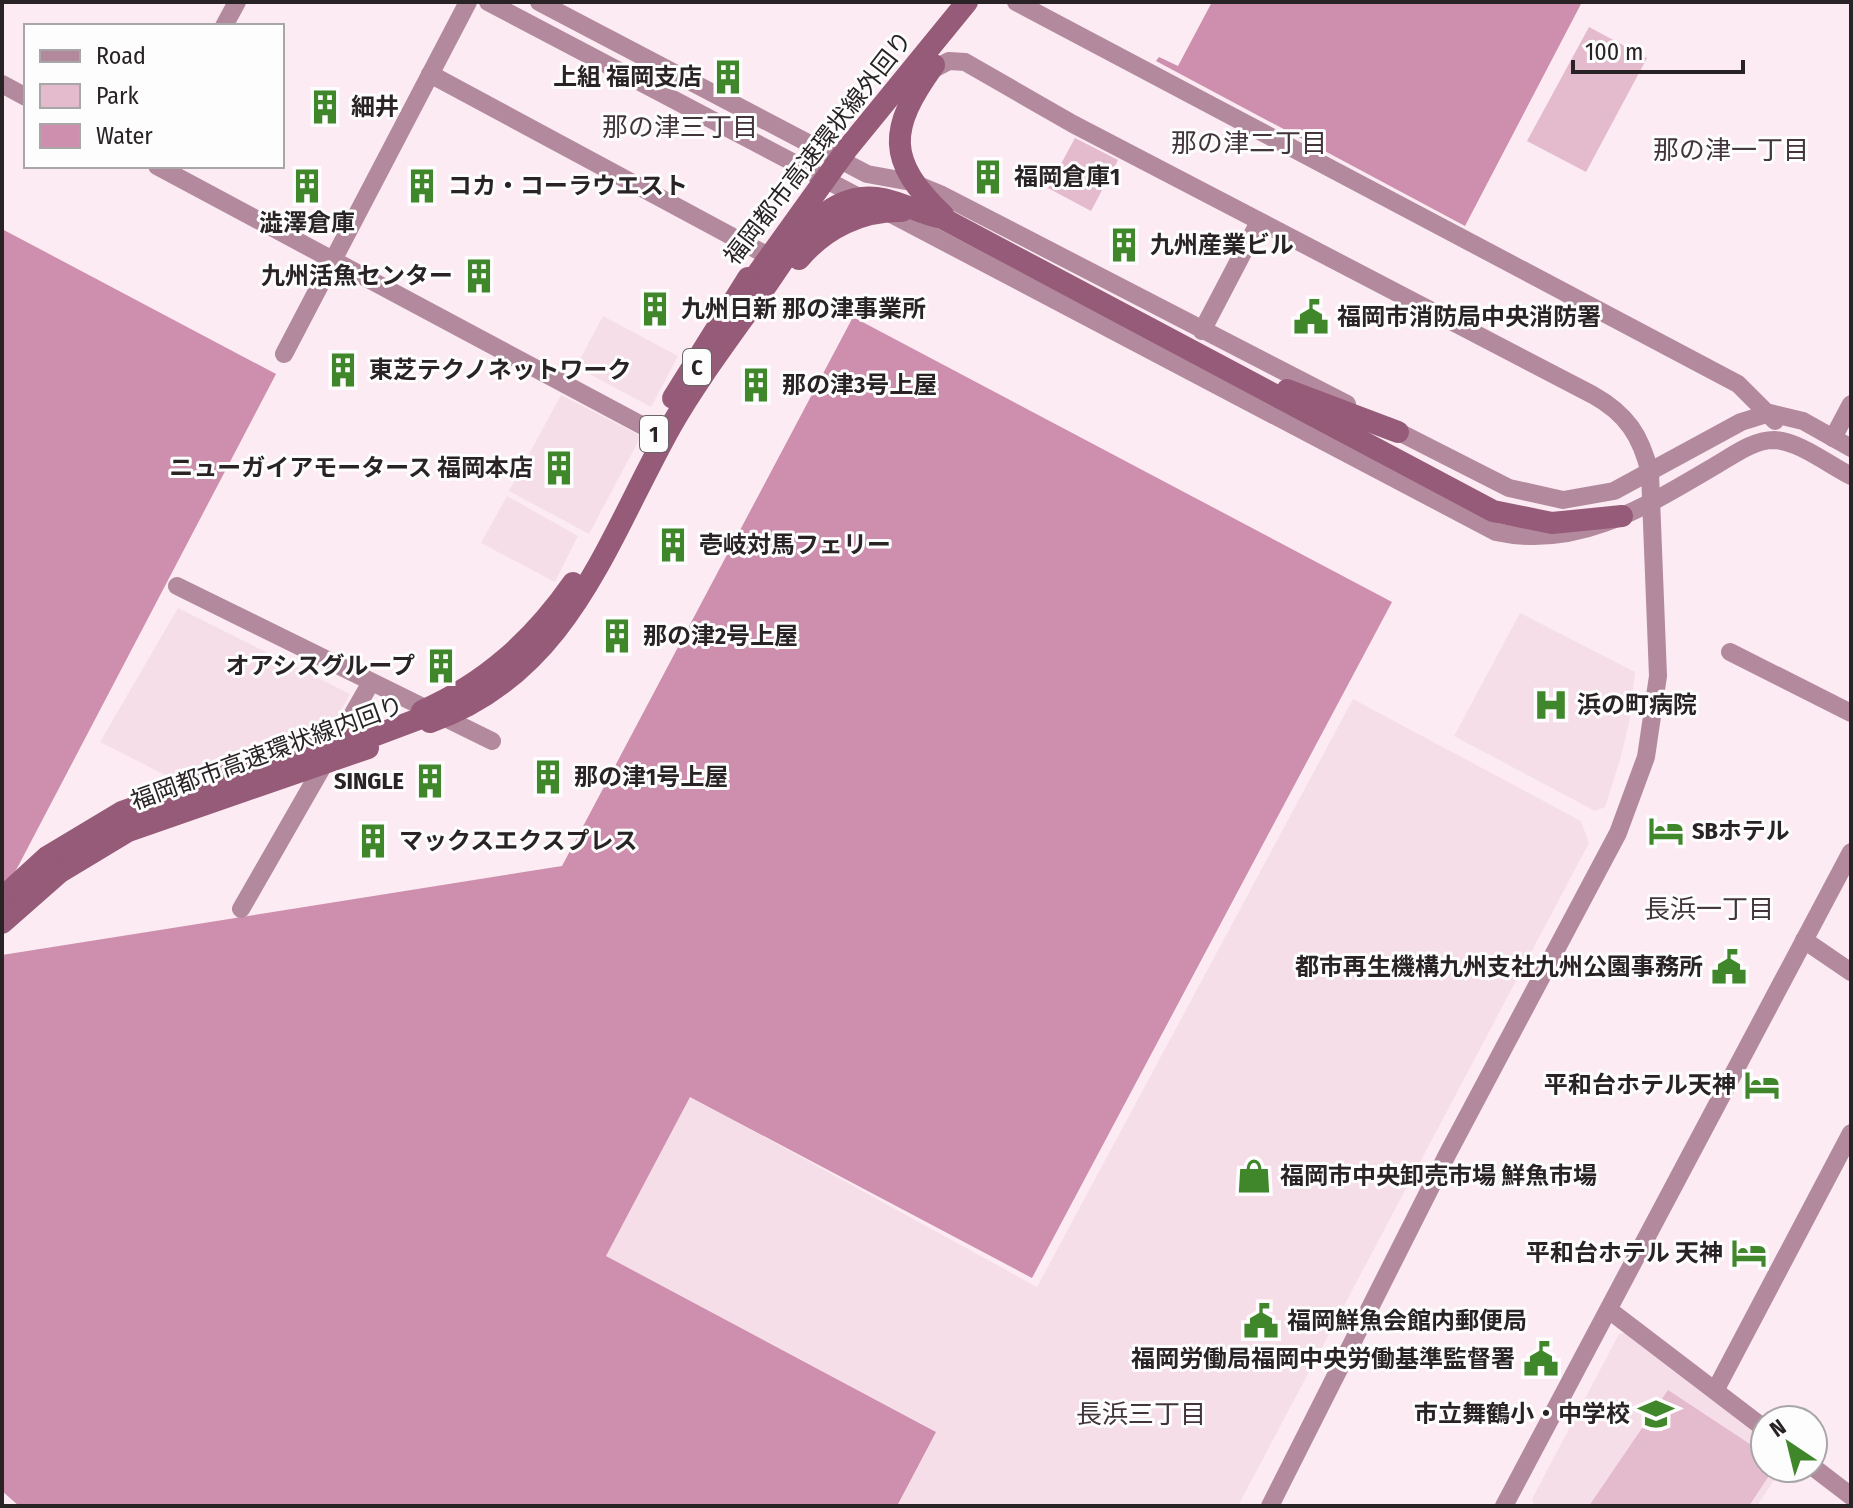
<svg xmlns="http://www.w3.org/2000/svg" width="1853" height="1508" viewBox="0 0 1853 1508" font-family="'Fira Sans Condensed','Noto Sans JP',sans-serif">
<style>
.built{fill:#f6dee9}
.green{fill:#e4bacd}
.water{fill:#cd8fad}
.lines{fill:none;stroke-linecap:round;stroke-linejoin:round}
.secondary{stroke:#b3899d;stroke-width:18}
.highway{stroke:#955b78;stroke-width:22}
.labels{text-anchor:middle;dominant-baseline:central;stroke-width:6;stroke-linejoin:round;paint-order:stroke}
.shield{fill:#fdfdfd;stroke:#696466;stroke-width:2}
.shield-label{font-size:22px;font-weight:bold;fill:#292325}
.poi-label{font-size:24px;font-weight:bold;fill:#292325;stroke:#fdfdfd;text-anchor:start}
.street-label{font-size:24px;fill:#292325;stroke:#fdfdfd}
.neighbourhood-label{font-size:26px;fill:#41353b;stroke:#fdfdfd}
</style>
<rect width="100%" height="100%" fill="#fcebf2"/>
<g class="built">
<polygon points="603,316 678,356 651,407 576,367"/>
<polygon points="561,395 641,436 589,534 509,491"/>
<polygon points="507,496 578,536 555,582 481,543"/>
<polygon points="178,608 350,694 317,754 294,746 177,781 100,742"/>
<polygon points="1520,613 1635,672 1629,723 1620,760 1605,807 1595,811 1454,736"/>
<polygon points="1353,699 1581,821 1589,843 1238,1506 897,1506 935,1431 606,1256 690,1096 1037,1287"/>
<polygon points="1625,1333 1704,1388 1765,1440 1765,1468 1782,1468 1757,1506 1535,1506 1532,1499 1619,1334"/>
</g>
<g class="green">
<polygon points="1589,27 1647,58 1586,172 1527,141"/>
<polygon points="1075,138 1118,160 1091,211 1048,188"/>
<polygon points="1668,1390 1765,1454 1765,1468 1774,1468 1749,1506 1589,1506"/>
</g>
<g class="water">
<polygon points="1212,2 1582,2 1465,226 1156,61 1159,57 1178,66"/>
<polygon points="2,229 276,374 2,897"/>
<polygon points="853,317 1392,602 1032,1278 690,1097 606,1256 936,1432 897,1506 19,1506 2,1491 2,955 562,866"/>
</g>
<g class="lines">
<g class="secondary">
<path d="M488 2 1496 532C1577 550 1645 507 1713 467 1731 457 1752 440 1774 440 1799 441 1829 465 1851 476"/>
<polyline points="539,2 867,174 911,182 940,194 1347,404"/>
<polyline points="1016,2 1738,384 1775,421"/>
<polyline points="224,26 237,2"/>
<polyline points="430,74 761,252"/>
<path d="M924 74 949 61 965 62 1073 124 1593 395C1627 414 1641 436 1650 473L1658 676 1646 757 1618 833 1448 1153 1270 1506"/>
<polyline points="2,84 26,97"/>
<polyline points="157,166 660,435"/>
<polyline points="1202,331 1259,222"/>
<polyline points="284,354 468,2"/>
<polyline points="1387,426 1509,488 1563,500 1614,491 1741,422 1770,413 1803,421 1851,448"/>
<polyline points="1833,438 1851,404"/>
<polyline points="177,586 492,741"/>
<polyline points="1730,652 1851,713"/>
<polyline points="241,909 370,684"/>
<polyline points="1804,940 1851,972"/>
<polyline points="1609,1310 1765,1429"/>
<polyline points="1716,1389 1851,1133"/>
<polyline points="1813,1467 1851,1496"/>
<polyline points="1504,1506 1851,852"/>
</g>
<g class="highway">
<path d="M934 65C888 129 886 160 943 215"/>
<path d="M799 259C825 228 862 210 902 211"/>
<polyline points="745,291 847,149 967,2"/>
<polyline points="1287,390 1398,432"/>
<polyline points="673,398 748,278"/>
<path d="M422 711C486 683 533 640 573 583"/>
<path d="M430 722C568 674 606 542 671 426 699 377 734 332 766 286 789 253 813 209 855 199 888 192 911 212 942 218L1493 511 1552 523 1622 516"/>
<polyline points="291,752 376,735 440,711"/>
<polyline points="2,898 47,857 122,812 305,748"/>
<polyline points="2,923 60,872 128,831 368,748"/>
</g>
</g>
<defs>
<g id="building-bare" transform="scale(2.76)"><path d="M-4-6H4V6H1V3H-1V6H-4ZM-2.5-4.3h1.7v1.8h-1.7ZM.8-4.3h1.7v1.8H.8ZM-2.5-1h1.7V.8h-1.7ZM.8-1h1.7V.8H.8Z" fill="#40862a" stroke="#fdfdfd" stroke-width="2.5" paint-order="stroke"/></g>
<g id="civic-bare" transform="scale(2.76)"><path d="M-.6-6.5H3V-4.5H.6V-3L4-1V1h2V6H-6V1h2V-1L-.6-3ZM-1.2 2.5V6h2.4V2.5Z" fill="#40862a" stroke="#fdfdfd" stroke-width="2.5" paint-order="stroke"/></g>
<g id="hospital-bare" transform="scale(2.76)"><path d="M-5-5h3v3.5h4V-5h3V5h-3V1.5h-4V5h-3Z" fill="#40862a" stroke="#fdfdfd" stroke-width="2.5" paint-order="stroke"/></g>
<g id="hotel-bare" transform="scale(2.76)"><path d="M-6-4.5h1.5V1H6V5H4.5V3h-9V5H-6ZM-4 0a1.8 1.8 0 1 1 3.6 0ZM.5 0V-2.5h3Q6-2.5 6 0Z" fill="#40862a" stroke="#fdfdfd" stroke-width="2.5" paint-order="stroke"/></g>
<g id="shop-bare" transform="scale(2.76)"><path d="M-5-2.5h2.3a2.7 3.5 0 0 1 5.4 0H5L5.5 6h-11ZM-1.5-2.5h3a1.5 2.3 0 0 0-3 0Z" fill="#40862a" stroke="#fdfdfd" stroke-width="2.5" paint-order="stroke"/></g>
<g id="school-bare" transform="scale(2.76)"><path d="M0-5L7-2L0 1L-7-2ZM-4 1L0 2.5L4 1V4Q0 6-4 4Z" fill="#40862a" stroke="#fdfdfd" stroke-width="2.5" paint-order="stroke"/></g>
</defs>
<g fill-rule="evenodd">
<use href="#building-bare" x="728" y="77"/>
<use href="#building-bare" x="325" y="107"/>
<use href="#building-bare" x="988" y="177"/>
<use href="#building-bare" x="307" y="186"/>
<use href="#building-bare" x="422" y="186"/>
<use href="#building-bare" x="1124" y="245"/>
<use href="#building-bare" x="479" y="276"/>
<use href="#building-bare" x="655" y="309"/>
<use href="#civic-bare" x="1311" y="317"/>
<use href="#building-bare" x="343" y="370"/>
<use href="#building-bare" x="756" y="385"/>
<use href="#building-bare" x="559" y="468"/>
<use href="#building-bare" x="673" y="545"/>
<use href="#building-bare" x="617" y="636"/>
<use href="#building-bare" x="441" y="666"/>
<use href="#hospital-bare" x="1551" y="705"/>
<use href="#building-bare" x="548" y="777"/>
<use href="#building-bare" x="430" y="781"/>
<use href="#hotel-bare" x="1666" y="831"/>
<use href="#building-bare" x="373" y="841"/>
<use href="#civic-bare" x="1729" y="967"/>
<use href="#hotel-bare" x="1762" y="1085"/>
<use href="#shop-bare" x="1254" y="1176"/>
<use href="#hotel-bare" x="1749" y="1253"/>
<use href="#civic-bare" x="1261" y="1321"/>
<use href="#civic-bare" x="1541" y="1359"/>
<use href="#school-bare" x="1656" y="1414"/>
</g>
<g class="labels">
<g class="shield">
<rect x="683" y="349" width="28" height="36" rx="6"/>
<rect x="640" y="416" width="28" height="36" rx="6"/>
</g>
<g class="shield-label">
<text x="697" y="367">C</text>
<text x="654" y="434">1</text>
</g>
<g class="poi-label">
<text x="702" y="77" text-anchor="end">上組 福岡支店</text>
<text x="351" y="107">細井</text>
<text x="1014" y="177">福岡倉庫1</text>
<text x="448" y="186">コカ・コーラウエスト</text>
<text x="307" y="223" text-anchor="middle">澁澤倉庫</text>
<text x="1150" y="245">九州産業ビル</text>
<text x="453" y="276" text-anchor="end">九州活魚センター</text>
<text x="681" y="309">九州日新 那の津事業所</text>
<text x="1337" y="317">福岡市消防局中央消防署</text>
<text x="369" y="370">東芝テクノネットワーク</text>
<text x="782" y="385">那の津3号上屋</text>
<text x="533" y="468" text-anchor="end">ニューガイアモータース 福岡本店</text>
<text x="699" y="545">壱岐対馬フェリー</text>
<text x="643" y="636">那の津2号上屋</text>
<text x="415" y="666" text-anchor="end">オアシスグループ</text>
<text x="1577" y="705">浜の町病院</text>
<text x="574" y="777">那の津1号上屋</text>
<text x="404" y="781" text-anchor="end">SINGLE</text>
<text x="1692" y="831">SBホテル</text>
<text x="399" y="841">マックスエクスプレス</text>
<text x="1703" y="967" text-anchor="end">都市再生機構九州支社九州公園事務所</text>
<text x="1736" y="1085" text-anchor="end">平和台ホテル天神</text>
<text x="1280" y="1176">福岡市中央卸売市場 鮮魚市場</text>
<text x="1723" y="1253" text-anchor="end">平和台ホテル 天神</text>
<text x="1287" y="1321">福岡鮮魚会館内郵便局</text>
<text x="1515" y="1359" text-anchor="end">福岡労働局福岡中央労働基準監督署</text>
<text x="1630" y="1414" text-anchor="end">市立舞鶴小・中学校</text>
</g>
<g class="street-label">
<text transform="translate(818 148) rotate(-52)">福岡都市高速環状線外回り</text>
<text transform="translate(267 753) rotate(-20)">福岡都市高速環状線内回り</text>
</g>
<g class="neighbourhood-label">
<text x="680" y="127">那の津三丁目</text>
<text x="1249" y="143">那の津二丁目</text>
<text x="1731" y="150">那の津一丁目</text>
<text x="1709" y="909">長浜一丁目</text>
<text x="1141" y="1414">長浜三丁目</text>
</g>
</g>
<rect width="1853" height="1508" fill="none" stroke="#292325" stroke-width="8"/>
<rect x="24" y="24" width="260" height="144" fill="#fdfdfd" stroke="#a8a6a7" stroke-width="2"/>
<rect x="40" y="50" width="40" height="12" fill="#b3899d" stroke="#a8a6a7" stroke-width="2"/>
<text x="96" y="64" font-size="24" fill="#292325">Road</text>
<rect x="40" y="84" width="40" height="24" fill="#e4bacd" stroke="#a8a6a7" stroke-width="2"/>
<text x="96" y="104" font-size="24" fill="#292325">Park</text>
<rect x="40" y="124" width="40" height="24" fill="#cd8fad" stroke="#a8a6a7" stroke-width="2"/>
<text x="96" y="144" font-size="24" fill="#292325">Water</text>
<g transform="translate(1789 1444) rotate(325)"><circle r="38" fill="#fdfdfd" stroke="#a8a6a7" stroke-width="2"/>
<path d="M0-6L14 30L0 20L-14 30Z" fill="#40862a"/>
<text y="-12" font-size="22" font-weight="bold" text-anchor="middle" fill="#292325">N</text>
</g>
<path d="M1573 60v12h170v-12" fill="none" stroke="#292325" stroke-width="4"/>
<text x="1585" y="60" font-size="24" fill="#292325" stroke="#fdfdfd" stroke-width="6" paint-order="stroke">100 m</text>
</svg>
